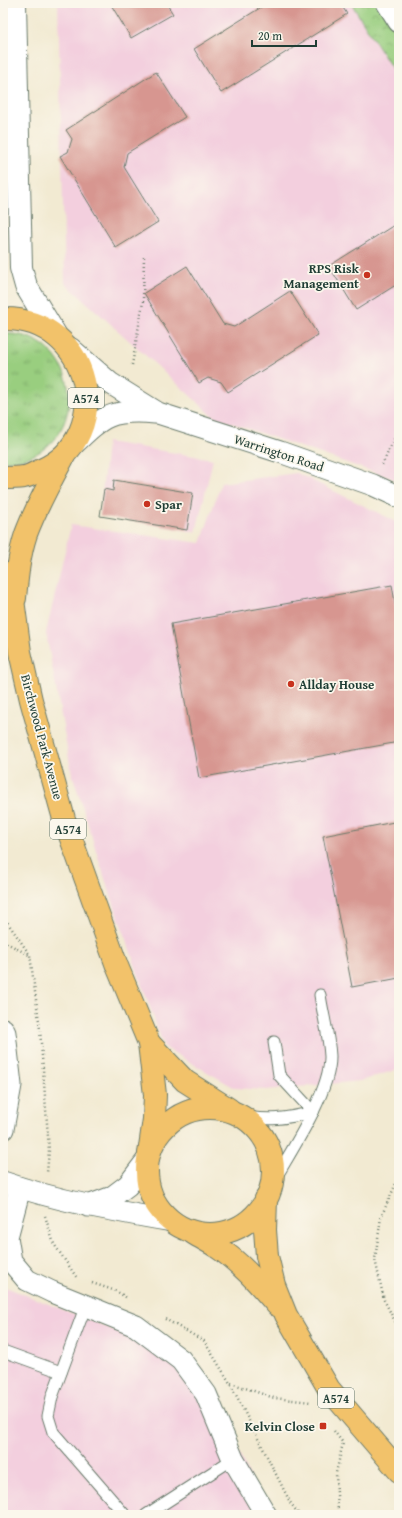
<svg xmlns="http://www.w3.org/2000/svg" width="402" height="1518" viewBox="0 0 402 1518" font-family="'Gentium Book Plus',serif">
<style>
.built{fill:#f3cfde}
.grass{fill:url(#grass-tufts);stroke:#5c865a}
.park{fill:url(#park-crowns);stroke:#5c865a}
.building{fill:#d79690}
.lines{fill:none;stroke-linecap:round;stroke-linejoin:round}
.service-casing{stroke:#697a6b;stroke-width:13}
.minor-casing{stroke:#697a6b;stroke-width:23}
.tertiary-casing{stroke:#697a6b;stroke-width:24}
.primary-casing{stroke:#697a6b;stroke-width:24}
.path{stroke:#697a6b;stroke-width:2.5;stroke-dasharray:1 3;stroke-linecap:butt}
.service{stroke:#fff;stroke-width:11}
.minor{stroke:#fff;stroke-width:21}
.tertiary{stroke:#fff;stroke-width:22}
.primary{stroke:#f2c26a;stroke-width:22}
.poi-dot{fill:#c8321e;stroke:#fbf7ec;stroke-width:1.5}
.labels{text-anchor:middle;dominant-baseline:central;stroke-width:3.5;stroke-linejoin:round;paint-order:stroke}
.shield{fill:#fbf7ec;stroke:#61756b;stroke-width:1}
.shield-label{font-size:12px;font-weight:bold;fill:#1f3d34}
.poi-label{font-size:13px;font-weight:bold;fill:#1f3d34;stroke:#fbf7ec;text-anchor:end}
.street-label{font-size:13px;fill:#1f3d34;stroke:#fbf7ec}
</style>
<defs>
<pattern id="grass-tufts" width="24" height="20" patternUnits="userSpaceOnUse"><rect width="24" height="20" fill="#99ce7f"/><path d="M3 7l-1-3M5 7V3M7 7l1-3M15 17l-1-3M17 17v-4M19 17l1-3" fill="none" stroke="#7ca869"/></pattern>
<pattern id="park-crowns" width="20" height="18" patternUnits="userSpaceOnUse"><rect width="20" height="18" fill="#99ce7f"/><path d="M2 6a3 3 0 1 1 6 0M12 15a3 3 0 1 1 6 0" fill="none" stroke="#7ca869"/></pattern>
</defs>
<rect width="100%" height="100%" fill="#fbf7ec"/>
<filter id="ink" filterUnits="userSpaceOnUse"><feTurbulence type="fractalNoise" baseFrequency=".025" numOctaves="2"/><feDisplacementMap in="SourceGraphic" scale="8" xChannelSelector="R" yChannelSelector="G"/><feConvolveMatrix kernelMatrix="1 2 1 2 8 2 1 2 1" color-interpolation-filters="sRGB"/></filter>
<filter id="wash" filterUnits="userSpaceOnUse"><feTurbulence type="fractalNoise" baseFrequency=".012" numOctaves="4" result="noise"/><feDisplacementMap in="SourceGraphic" scale="16" xChannelSelector="R" yChannelSelector="G"/><feGaussianBlur stdDeviation="0.9" result="paint"/><feColorMatrix in="noise" values="0 0 0 0 0 0 0 0 0 0 0 0 0 0 0 0 0 1.4 0 .05"/><feComposite in="paint" operator="in"/></filter>
<g filter="url(#wash)">
<rect width="100%" height="100%" fill="#f2ead2"/>
<g class="built">
<polygon points="58,3 399,3 399,481 214,417 65,283"/>
<polygon points="107,442 213,459 196,532 100,516"/>
<polygon points="297,473 399,523 399,1069 360,1081 266,1090 235,1088 164,1047 103,873 71,770 46,633 71,525 201,543 221,483"/>
<polygon points="3,1286 149,1344 208,1391 269,1515 3,1515"/>
</g>
<path class="grass" d="M3 334C68 330 93 415 41 451 30 458 16 462 3 461Z"/>
<polygon class="park" points="351,3 399,3 399,80"/>
<g id="blocks">
<g class="building">
<polygon points="110,3 166,3 173,14 131,38"/>
<polygon points="268,3 340,3 347,14 221,93 194,49"/>
<polygon points="156,72 185,117 127,153 124,167 158,222 116,248 60,156 68,152 72,139 66,130"/>
<polygon points="399,222 399,283 356,310 329,266"/>
<polygon points="187,266 223,324 234,327 290,291 318,335 228,392 221,382 208,378 199,383 144,293"/>
<polygon points="114,480 193,493 187,530 100,516 104,489 113,491"/>
<polygon points="392,585 399,626 399,742 199,778 171,624"/>
<polygon points="399,821 399,978 352,987 323,836"/>
</g>
</g>
</g>
<g filter="url(#ink)">
<use href="#blocks" fill-opacity="0" stroke="#697a6b" stroke-width="1"/>
<g class="lines">
<g class="service-casing">
<g id="service">
<polyline points="274,1042 279,1075 313,1112"/>
<path d="M241 1116C269 1121 285 1119 313 1112"/>
<path d="M271 1186C289 1154 331 1092 330 1056 329 1036 323 1015 320 995"/>
<polyline points="86,1305 52,1397 48,1416 53,1432 125,1515"/>
<polyline points="3,1351 61,1372"/>
<polyline points="146,1515 233,1459"/>
</g>
</g>
<g class="minor-casing">
<g id="minor">
<polyline points="387,3 399,22"/>
<polyline points="70,348 110,383 158,413 280,452 373,485 399,497"/>
<path d="M72 446C103 416 110 409 155 413"/>
<polyline points="3,1029 5,1033 11,1085 3,1129"/>
<path d="M3 1182C58 1201 114 1211 172 1221"/>
<polyline points="20,1188 7,1237 11,1261 27,1280 52,1292 136,1326 181,1360 206,1394 233,1459 266,1515"/>
<polyline points="88,1206 112,1197 128,1185 147,1160"/>
</g>
</g>
<g class="tertiary-casing">
<polyline id="tertiary" points="15,3 21,268 26,286 55,334"/>
</g>
<g class="primary-casing">
<g id="primary">
<path d="M3 319C91 317 118 436 41 470 36 472 30 476 24 477 17 478 10 478 3 478"/>
<polyline points="3,573 14,607 20,652 31,700 64,819 117,966 149,1043 155,1095 154,1119 149,1154"/>
<path d="M15 598C17 577 19 555 26 534 36 507 50 482 64 456"/>
<polyline points="149,1043 185,1081 229,1109"/>
<circle cx="210" cy="1171" r="63"/>
<polyline points="266,1199 265,1230 267,1256 274,1285 286,1315 329,1389 399,1471"/>
<path d="M193 1233C201 1238 209 1242 217 1247 241 1263 259 1284 277 1305"/>
</g>
</g>
<g class="path">
<polyline points="132,365 143,302 144,256"/>
<polyline points="382,465 394,439"/>
<polyline points="3,916 30,955 40,1029 49,1150 47,1173"/>
<polyline points="3,941 29,955"/>
<polyline points="399,1177 381,1217 375,1259 384,1300 399,1329"/>
<polyline points="45,1216 54,1244 77,1278"/>
<polyline points="92,1283 116,1291 127,1298"/>
<polyline points="165,1319 204,1341 230,1383 290,1502 299,1515"/>
<polyline points="231,1383 274,1398 311,1402"/>
<polyline points="334,1431 343,1443 336,1473 338,1515"/>
</g>
<use href="#service" class="service"/>
<use href="#minor" class="minor"/>
<use href="#tertiary" class="tertiary"/>
<use href="#primary" class="primary"/>
</g>
</g>
<g class="poi-dot">
<circle cx="367" cy="275" r="4"/>
<circle cx="147" cy="504" r="4"/>
<circle cx="291" cy="684" r="4"/>
<rect x="319" y="1422" width="8" height="8" rx="2"/>
</g>
<g class="labels">
<g class="shield">
<rect x="68" y="388" width="36" height="20" rx="3"/>
<rect x="50" y="819" width="36" height="20" rx="3"/>
<rect x="318" y="1388" width="36" height="20" rx="3"/>
</g>
<g class="shield-label">
<text x="86" y="398">A574</text>
<text x="68" y="829">A574</text>
<text x="336" y="1398">A574</text>
</g>
<g class="poi-label">
<text x="359" y="268">RPS Risk<tspan x="359" dy="15">Management</tspan></text>
<text x="155" y="504" text-anchor="start">Spar</text>
<text x="299" y="684" text-anchor="start">Allday House</text>
<text x="315" y="1426">Kelvin Close</text>
</g>
<g class="street-label">
<text transform="translate(279 453) rotate(18)">Warrington Road</text>
<text transform="translate(42 737) rotate(75)">Birchwood Park Avenue</text>
</g>
</g>
<rect width="402" height="1518" fill="none" stroke="#fbf7ec" stroke-width="16"/>
<path d="M252 40v6h64v-6" fill="none" stroke="#1f3d34" stroke-width="2"/>
<text x="258" y="40" font-size="12" fill="#1f3d34" stroke="#fbf7ec" stroke-width="3" paint-order="stroke">20 m</text>
</svg>
